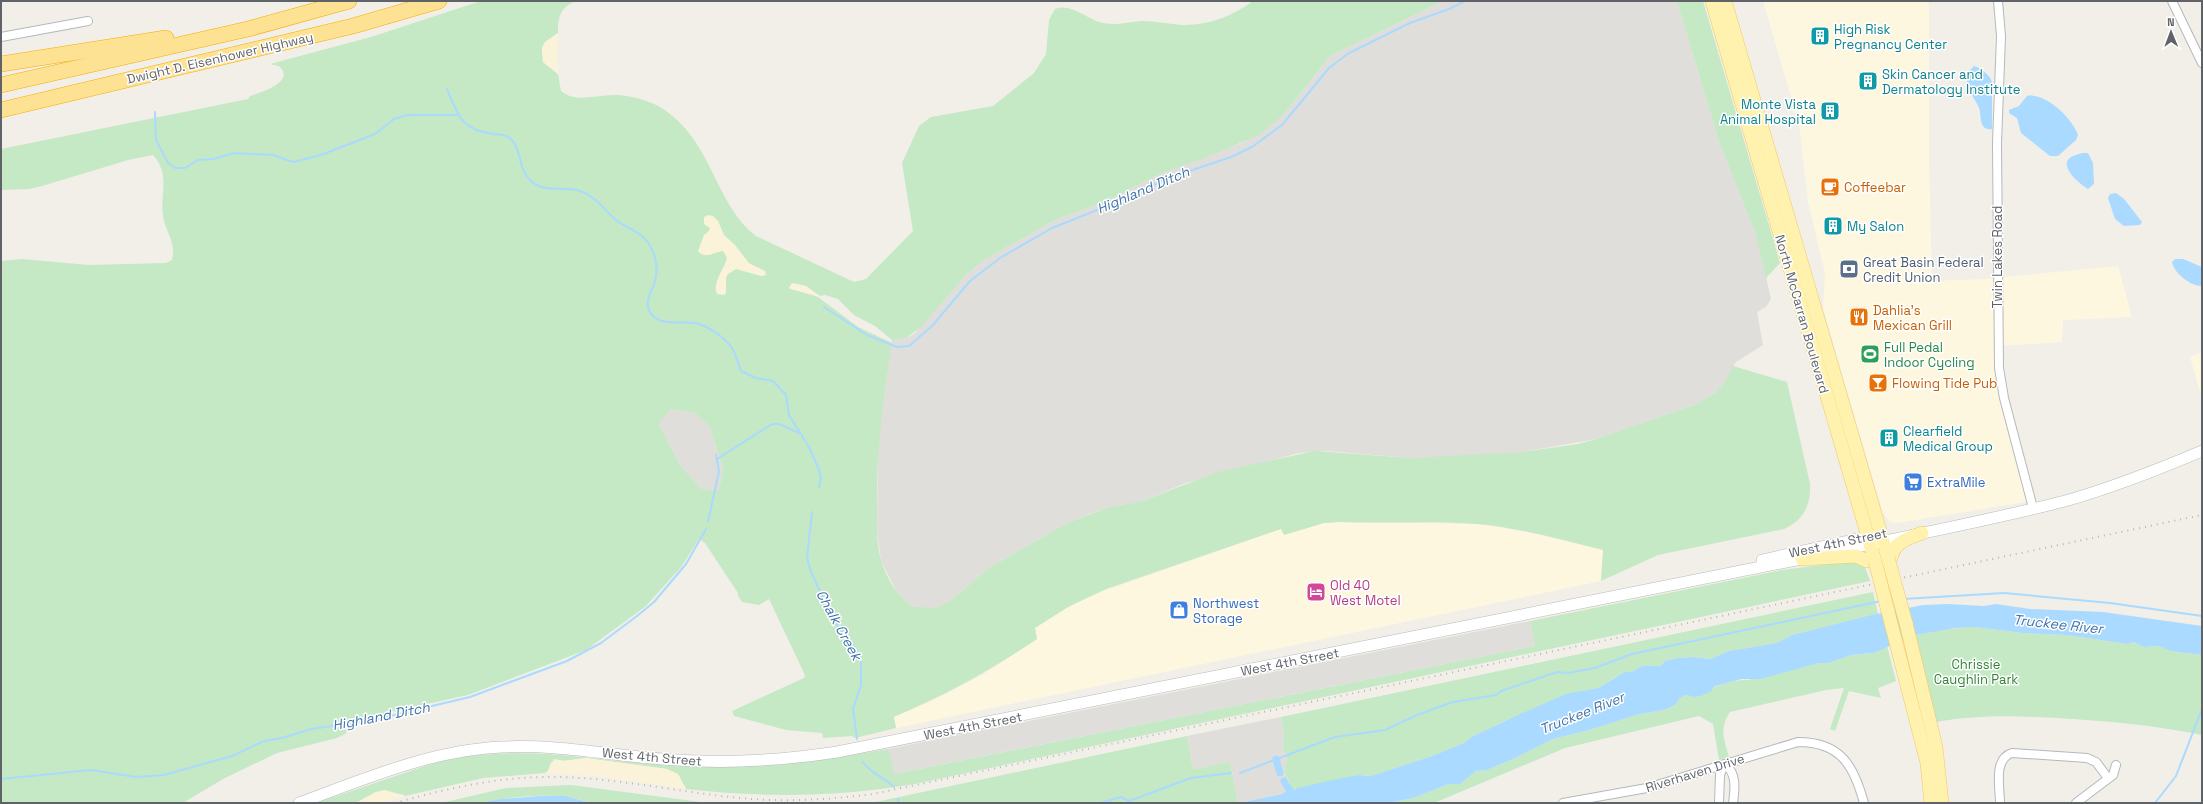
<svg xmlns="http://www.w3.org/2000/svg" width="2203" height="804" viewBox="0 0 2203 804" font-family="'Space Grotesk',sans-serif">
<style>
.commercial{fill:#fef7e0}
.industrial{fill:#e0deda}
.green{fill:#c5e8c5;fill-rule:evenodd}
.sand{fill:#fbf3d9}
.water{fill:#aadaff}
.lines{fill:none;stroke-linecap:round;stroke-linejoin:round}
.stream{stroke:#aadaff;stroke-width:2}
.canal{stroke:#aadaff;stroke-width:7}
.street-casing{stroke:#b5b8bc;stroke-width:10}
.secondary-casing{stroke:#b6babf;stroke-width:12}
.primary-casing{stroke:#f2c960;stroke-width:14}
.highway-casing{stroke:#f9ab00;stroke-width:16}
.street{stroke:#fff;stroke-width:8}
.secondary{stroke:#fff;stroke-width:11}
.primary{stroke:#fff2af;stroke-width:13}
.highway{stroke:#fde293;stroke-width:15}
.rail{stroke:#b6b7b8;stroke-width:2;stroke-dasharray:1 5;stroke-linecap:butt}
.primary-bridge-casing{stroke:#f2c960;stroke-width:14;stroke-linecap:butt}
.primary-bridge{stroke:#fff2af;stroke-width:13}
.labels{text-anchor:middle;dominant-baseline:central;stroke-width:3;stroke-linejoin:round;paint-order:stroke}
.culture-label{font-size:13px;fill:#0d838f;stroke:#fff;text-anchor:start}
.street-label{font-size:13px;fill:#5f6368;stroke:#fff}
.food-label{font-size:13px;fill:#c56008;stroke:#fff;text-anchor:start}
.service-label{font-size:13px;fill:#4e5e75;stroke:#fff;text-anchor:start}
.leisure-label{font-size:13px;fill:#27864d;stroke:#fff;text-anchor:start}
.shop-label{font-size:13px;fill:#366cbe;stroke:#fff;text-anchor:start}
.hotel-label{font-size:13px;fill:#b23c85;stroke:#fff;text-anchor:start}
.park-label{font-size:13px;fill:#348238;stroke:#fff}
.water-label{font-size:14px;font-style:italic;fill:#4174aa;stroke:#fff}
</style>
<rect width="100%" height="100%" fill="#f1efe8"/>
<g class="commercial">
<polygon points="1763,1 1929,1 1929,160 1932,281 1984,279 2118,266 2132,317 2063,320 2062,342 1998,346 1998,359 2031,501 1897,523 1890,522 1883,513 1823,308 1825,273 1808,202 1799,124"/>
<polygon points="2202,352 2202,399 2190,357"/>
<polygon points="1340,522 1477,524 1527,532 1603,550 1601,581 896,728 893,717 930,702 984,674 1037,639 1035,628 1050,618 1087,597 1281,529 1284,535 1324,523"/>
</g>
<g class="industrial">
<polygon points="1443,1 1677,1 1719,142 1756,235 1760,250 1771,299 1766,307 1757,312 1763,345 1736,362 1724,383 1716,392 1697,404 1596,439 1522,452 1472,456 1411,458 1326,451 1299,453 1186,483 1142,501 1109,507 1092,513 1067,523 989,568 954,598 940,606 933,608 917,609 907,603 896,590 881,561 877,531 878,445 892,340 906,338 914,334 965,276 982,261 1057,219 1107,201 1162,173 1244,142 1283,115 1330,56"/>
<polygon points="670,409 695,413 710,427 723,468 719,490 701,489 680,465 659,424"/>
<polygon points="1530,621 1535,646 893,774 888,749"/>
<polygon points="1281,717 1284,734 1283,749 1287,760 1284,771 1293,790 1291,792 1238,803 1230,762 1193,769 1187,736"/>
</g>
<g class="green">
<path d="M481 1H575C560 9 558 16 558 33L545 42 542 48 543 62 558 74 561 91C577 104 597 94 616 95 635 96 656 102 670 114 713 147 717 207 756 236L854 282 866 279 913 231 902 163 919 126 931 117 993 106 1034 73 1046 54 1049 20 1055 9C1070 2 1088 20 1103 23 1116 26 1129 22 1142 21 1155 21 1169 24 1182 25 1207 26 1233 16 1253 1H1443L1330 56 1283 115 1259 135 1202 159 1162 173 1107 201 1057 219 982 261 965 276 921 327 906 338 892 340 875 326 854 315 838 299 825 295 820 296 801 285 796 284 791 289 818 297 858 327 892 343C884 397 876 451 877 506 877 524 876 543 881 560 886 577 898 597 913 607L933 608 940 606 954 598 989 568 1067 523 1109 507 1142 501 1218 472 1315 451 1411 458 1522 452 1578 444 1596 439 1697 404 1716 392 1724 383 1733 366 1787 382 1810 484C1811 505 1804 520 1784 529L1658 555 1601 581 1603 550C1562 540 1520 528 1478 524 1432 520 1386 524 1340 522L1324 523 1284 535 1281 529 1106 589 1068 607 1035 628 1037 639C991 670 945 695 894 717L896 728 855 738 852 736 823 738 822 733 786 730 734 716 732 711 804 678 805 675 769 599 759 605 742 602 738 596V593L705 543 699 539 681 567 646 606 586 650 468 695 358 719 345 734 337 738 277 753 223 779 183 803H1V261L22 259 89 265 166 263 172 260C176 245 168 235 164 221 158 198 172 175 153 155L128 160 42 186 29 189 1 190V149L248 99 250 96C258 93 294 83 281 68 279 65 273 65 270 64L371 37ZM670 409 695 413 710 427 723 468 719 490 701 489 680 465 659 424Z"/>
<polygon points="1677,1 1703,1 1780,263 1766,278 1756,235 1719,142"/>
<path d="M1852 561 1864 565 1870 581 915 784C837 797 765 798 686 789L678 774 667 769 586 758 551 762 548 771 545 773 483 778 405 796 401 794 376 792 356 803H316L431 764C519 741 590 761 677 766 749 770 818 761 888 749L894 774 1535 646 1530 621 1782 570Z"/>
<polygon points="1873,592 1878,614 1792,635 1777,643 1729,651 1711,659 1692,657 1678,658 1665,661 1660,666 1642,666 1632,672 1616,677 1598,688 1578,692 1516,716 1473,736 1464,743 1432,756 1371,776 1359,775 1293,790 1284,771 1287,760 1283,748 1284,734 1281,717"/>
<path d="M1975 627 2023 633 2067 635 2127 644 2132 642 2144 647 2159 646 2172 651 2202 655V735C2158 726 2118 722 2073 719 2026 716 1982 714 1936 722L1916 635 1946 629Z"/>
<path d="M1887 646 1896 681 1878 688 1881 698 1849 691 1835 731 1830 729 1844 688 1826 690 1730 712C1719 728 1724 740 1729 757L1719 760 1713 724 1699 716 1565 748 1434 803H1388L1413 798 1449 784H1460L1476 771 1487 770 1513 759 1553 739 1589 730 1640 714 1664 710 1675 705 1680 698 1686 695C1699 699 1705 694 1715 687 1719 684 1743 679 1748 680L1819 663H1829L1851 655 1873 653Z"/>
<polygon points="1187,736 1193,769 1230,762 1238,803 871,803"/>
<path d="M571 785 708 803H593C555 791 516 796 479 803 467 804 453 803 441 803L506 788Z"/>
</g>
<g class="sand">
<polygon points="558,33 558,74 543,62 542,48 545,42"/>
<path d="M708 215 713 216 718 221 724 235 735 245 749 263 765 271 766 275 761 276 736 269 728 274 726 278V293L724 295 717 294C712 282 724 270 727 258L723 251C714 252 705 260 698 251L704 235 709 231 710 228 704 224V217Z"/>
<polygon points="792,283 806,286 820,296 791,289 789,288"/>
<polygon points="586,758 667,769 678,774 686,789 596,776 545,773 548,771 554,759 565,761"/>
<polygon points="385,790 405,796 381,803 356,803 376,792"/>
</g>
<g class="water">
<path d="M1974 66C1981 68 1990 75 1992 82V129C1978 131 1982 115 1979 108 1973 93 1964 91 1968 72Z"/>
<path d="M2027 96C2046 92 2073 119 2078 135L2076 140 2058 156H2050L2021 133 2017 118 2009 113V110L2019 106Z"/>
<path d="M2083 153H2088L2093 163 2094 184 2088 189C2081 185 2057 166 2071 157 2074 155 2079 154 2083 153Z"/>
<polygon points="2116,193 2124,199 2142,222 2140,225 2124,226 2115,219 2108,198 2110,194"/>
<path d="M2175 259H2183L2202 267V286C2190 286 2174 273 2172 262Z"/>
<polygon points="1948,604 1984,606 1996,604 2030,609 2103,612 2202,626 2202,655 2171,651 2159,646 2144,647 2133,642 2127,644 2067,635 2023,633 1975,627 1955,628 1916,635 1873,653 1851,655 1829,663 1819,663 1760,679 1742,679 1715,686 1711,691 1701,696 1694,697 1686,695 1680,698 1675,705 1664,710 1640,714 1589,730 1553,739 1513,759 1487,770 1476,771 1460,784 1449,784 1413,798 1388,803 1239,803 1282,794 1288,790 1291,792 1298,788 1337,779 1359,775 1371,776 1432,756 1464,743 1473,736 1516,716 1566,694 1598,688 1625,672 1632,672 1642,666 1660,666 1665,661 1678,658 1692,657 1711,659 1729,651 1777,643 1792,635 1872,615 1923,605"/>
<polygon points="540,796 564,796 593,803 478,803 500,799"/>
</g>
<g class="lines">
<g class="stream">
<path d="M447 89C458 115 461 130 493 134 498 135 505 134 510 138 522 149 518 170 531 181 545 194 564 185 580 191 596 196 605 211 617 221 625 227 636 230 643 237 655 248 660 269 654 284 650 295 643 304 652 315 662 326 683 321 696 323 707 326 721 335 729 344 736 351 737 362 741 371L756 378 773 381 786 395 789 415 810 449 819 470 821 478 819 487"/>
<polyline points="155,112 156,140 168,163 175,168 185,168 198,160 213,159 234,153 273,155 293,162 321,155 375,134 394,119 408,115 457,115"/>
<polyline points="824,307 867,335 897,347 909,346 932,326 970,281 1000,258 1052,228 1125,199 1166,179 1231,157 1252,147 1282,125 1329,68 1349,53 1410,23 1449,9 1465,1"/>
<polyline points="717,459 772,424 779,424 799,433"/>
<polyline points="812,512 807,558 811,572 835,623 852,643 861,661 861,685 853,709 857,739"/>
<polyline points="708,522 719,471 716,455"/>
<polyline points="1903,599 2004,593 2110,603 2202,616"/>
<path d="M863 762C871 774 884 777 894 787"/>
<polyline points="1240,773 1335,737 1385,730 1417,715 1453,702 1496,695 1501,691 1557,672 1568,673 1595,668 1632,654 1881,601"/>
<polyline points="1,779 91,770 136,777 164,775 232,756 264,741 282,738 311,729 373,720 470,697 567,661 601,643 637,616 654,602 686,564 706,529"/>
<polyline points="898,799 899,803"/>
<polyline points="1100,803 1121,797 1129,801 1191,778 1231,773"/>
<polyline points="2155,803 2176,776 2202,709"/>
</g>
<g class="canal">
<polyline points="1276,759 1280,773"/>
<path d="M1284 781C1288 790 1295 794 1300 803"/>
</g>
<g class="street-casing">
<g id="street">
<polyline points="1998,1 2001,36 1997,143 1999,368 2004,398 2033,508"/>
<polyline points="2172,1 2202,63"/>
<polyline points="1,37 88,21"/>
<path d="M1563 803 1647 788 1798 742C1841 742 1854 766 1864 803"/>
<path d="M1719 803 1720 775 1724 764C1737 772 1735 789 1733 803"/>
<path d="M2000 803C2000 787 1993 759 2012 753L2087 758 2096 762 2108 778"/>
<polyline points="2076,803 2113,775 2116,765"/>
</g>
</g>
<g class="secondary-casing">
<g id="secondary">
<path d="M1828 553C1907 536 1987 521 2065 501 2112 488 2157 470 2202 451"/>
<polyline points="1762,560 1876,535"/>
<path d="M299 803C365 779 431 750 502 747 556 744 609 755 662 759 721 764 779 761 837 752L1811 557"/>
</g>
</g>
<g class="primary-casing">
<g id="primary">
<polyline points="1712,1 1875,561"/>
<polyline points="1725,1 1888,558"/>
<path d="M1891 558C1894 542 1907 539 1922 533"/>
<polyline points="1802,559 1856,556 1867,561"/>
<polyline points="1906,623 1936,747 1942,803"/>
<polyline points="1892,627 1927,763 1931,803"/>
</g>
</g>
<g class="highway-casing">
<g id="highway">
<polyline points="1,64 166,38"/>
<polyline points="1,85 248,29 349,1"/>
<polyline points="1,110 353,26 439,1"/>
</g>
</g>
<use href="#street" class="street"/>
<use href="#secondary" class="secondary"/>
<use href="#primary" class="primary"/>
<use href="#highway" class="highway"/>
<path class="rail" d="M395 803C448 788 502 776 556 777 622 778 687 794 752 799 792 802 833 799 873 794L2202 515"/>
<g class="primary-bridge-casing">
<g id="primary-bridge">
<polyline points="1888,558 1906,623"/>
<polyline points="1875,561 1892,627"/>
</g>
</g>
<use href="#primary-bridge" class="primary-bridge"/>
</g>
<defs>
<g id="building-square" transform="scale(1)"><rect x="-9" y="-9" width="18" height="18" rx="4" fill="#0f9aa8" stroke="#fff"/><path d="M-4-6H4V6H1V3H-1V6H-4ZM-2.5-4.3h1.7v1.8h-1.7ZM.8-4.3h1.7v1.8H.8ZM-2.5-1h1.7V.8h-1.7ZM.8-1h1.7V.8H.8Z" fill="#fff"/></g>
<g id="cafe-square" transform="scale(1)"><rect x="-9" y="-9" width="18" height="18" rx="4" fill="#e8710a" stroke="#fff"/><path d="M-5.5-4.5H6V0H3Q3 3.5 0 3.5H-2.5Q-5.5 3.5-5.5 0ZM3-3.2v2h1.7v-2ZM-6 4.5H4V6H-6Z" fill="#fff"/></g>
<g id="bank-square" transform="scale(1)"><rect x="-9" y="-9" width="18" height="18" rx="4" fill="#5c6f8a" stroke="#fff"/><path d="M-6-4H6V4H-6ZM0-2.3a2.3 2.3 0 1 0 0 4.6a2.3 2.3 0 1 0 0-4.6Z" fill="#fff"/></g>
<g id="restaurant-square" transform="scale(1)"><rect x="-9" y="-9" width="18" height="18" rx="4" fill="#e8710a" stroke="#fff"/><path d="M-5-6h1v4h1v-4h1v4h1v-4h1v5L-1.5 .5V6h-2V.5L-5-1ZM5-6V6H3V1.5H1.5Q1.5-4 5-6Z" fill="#fff"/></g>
<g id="stadium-square" transform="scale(1)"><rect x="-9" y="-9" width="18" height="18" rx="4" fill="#2e9e5b" stroke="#fff"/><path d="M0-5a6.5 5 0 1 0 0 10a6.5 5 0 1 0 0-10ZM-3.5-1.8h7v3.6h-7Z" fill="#fff"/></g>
<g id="bar-square" transform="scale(1)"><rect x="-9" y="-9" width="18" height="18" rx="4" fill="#e8710a" stroke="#fff"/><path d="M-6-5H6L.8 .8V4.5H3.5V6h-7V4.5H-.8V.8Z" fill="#fff"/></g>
<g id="supermarket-square" transform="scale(1)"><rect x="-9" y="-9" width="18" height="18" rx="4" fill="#3f7fe0" stroke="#fff"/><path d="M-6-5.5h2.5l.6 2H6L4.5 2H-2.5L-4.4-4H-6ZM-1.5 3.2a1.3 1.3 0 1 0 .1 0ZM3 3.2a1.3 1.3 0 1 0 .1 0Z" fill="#fff"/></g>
<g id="hotel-square" transform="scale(1)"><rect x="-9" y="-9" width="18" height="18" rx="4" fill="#d1479c" stroke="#fff"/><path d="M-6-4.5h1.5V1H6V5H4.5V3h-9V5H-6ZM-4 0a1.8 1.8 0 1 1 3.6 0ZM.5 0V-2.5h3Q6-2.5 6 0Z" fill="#fff"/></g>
<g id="shop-square" transform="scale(1)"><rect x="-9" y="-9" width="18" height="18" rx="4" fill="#3f7fe0" stroke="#fff"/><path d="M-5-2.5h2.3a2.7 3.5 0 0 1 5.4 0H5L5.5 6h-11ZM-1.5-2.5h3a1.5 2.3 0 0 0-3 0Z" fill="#fff"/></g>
</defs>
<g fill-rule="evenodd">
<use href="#building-square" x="1820" y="36"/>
<use href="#building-square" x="1868" y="81"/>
<use href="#building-square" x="1830" y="111"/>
<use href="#cafe-square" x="1830" y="187"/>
<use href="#building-square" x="1833" y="226"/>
<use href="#bank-square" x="1849" y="269"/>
<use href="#restaurant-square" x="1859" y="317"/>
<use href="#stadium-square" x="1870" y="354"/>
<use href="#bar-square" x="1878" y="383"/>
<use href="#building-square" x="1889" y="438"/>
<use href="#supermarket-square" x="1913" y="482"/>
<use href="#hotel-square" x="1316" y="592"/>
<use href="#shop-square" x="1179" y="610"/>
</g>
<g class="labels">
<g class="culture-label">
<text x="1834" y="29">High Risk<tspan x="1834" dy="15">Pregnancy Center</tspan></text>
<text x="1882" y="74">Skin Cancer and<tspan x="1882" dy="15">Dermatology Institute</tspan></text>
<text x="1816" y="104" text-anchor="end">Monte Vista<tspan x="1816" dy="15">Animal Hospital</tspan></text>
<text x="1847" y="226">My Salon</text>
<text x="1903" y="431">Clearfield<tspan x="1903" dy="15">Medical Group</tspan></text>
</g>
<g class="street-label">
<text transform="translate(220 58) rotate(-13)">Dwight D. Eisenhower Highway</text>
<text transform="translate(1997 257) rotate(-90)">Twin Lakes Road</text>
<text transform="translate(1802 314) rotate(74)">North McCarran Boulevard</text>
<text transform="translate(1838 543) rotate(-12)">West 4th Street</text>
<text transform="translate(1290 662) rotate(-11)">West 4th Street</text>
<text transform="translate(973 726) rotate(-11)">West 4th Street</text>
<text transform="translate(652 757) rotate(5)">West 4th Street</text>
<text transform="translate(1695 773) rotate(-17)">Riverhaven Drive</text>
</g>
<g class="food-label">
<text x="1844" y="187">Coffeebar</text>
<text x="1873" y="310">Dahlia's<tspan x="1873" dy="15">Mexican Grill</tspan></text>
<text x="1892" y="383">Flowing Tide Pub</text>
</g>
<g class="service-label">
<text x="1863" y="262">Great Basin Federal<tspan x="1863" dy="15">Credit Union</tspan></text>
</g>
<g class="leisure-label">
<text x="1884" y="347">Full Pedal<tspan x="1884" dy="15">Indoor Cycling</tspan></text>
</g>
<g class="shop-label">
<text x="1927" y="482">ExtraMile</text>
<text x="1193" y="603">Northwest<tspan x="1193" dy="15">Storage</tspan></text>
</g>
<g class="hotel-label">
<text x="1330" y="585">Old 40<tspan x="1330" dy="15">West Motel</tspan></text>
</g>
<g class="park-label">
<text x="1976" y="664">Chrissie<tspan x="1976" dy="15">Caughlin Park</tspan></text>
</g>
<g class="water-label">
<text transform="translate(1143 190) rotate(-23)">Highland Ditch</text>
<text transform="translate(2058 624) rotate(6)">Truckee River</text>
<text transform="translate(839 625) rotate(61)">Chalk Creek</text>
<text transform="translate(1582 713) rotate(-22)">Truckee River</text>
<text transform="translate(381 716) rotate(-11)">Highland Ditch</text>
</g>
</g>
<rect width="2203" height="804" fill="none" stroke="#5f6368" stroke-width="4"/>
<g transform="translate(2171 32) rotate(359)" stroke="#ffffff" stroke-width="3" paint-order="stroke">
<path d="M0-3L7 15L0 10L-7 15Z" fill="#5f6368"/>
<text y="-6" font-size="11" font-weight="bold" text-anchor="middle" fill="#5f6368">N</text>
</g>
</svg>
